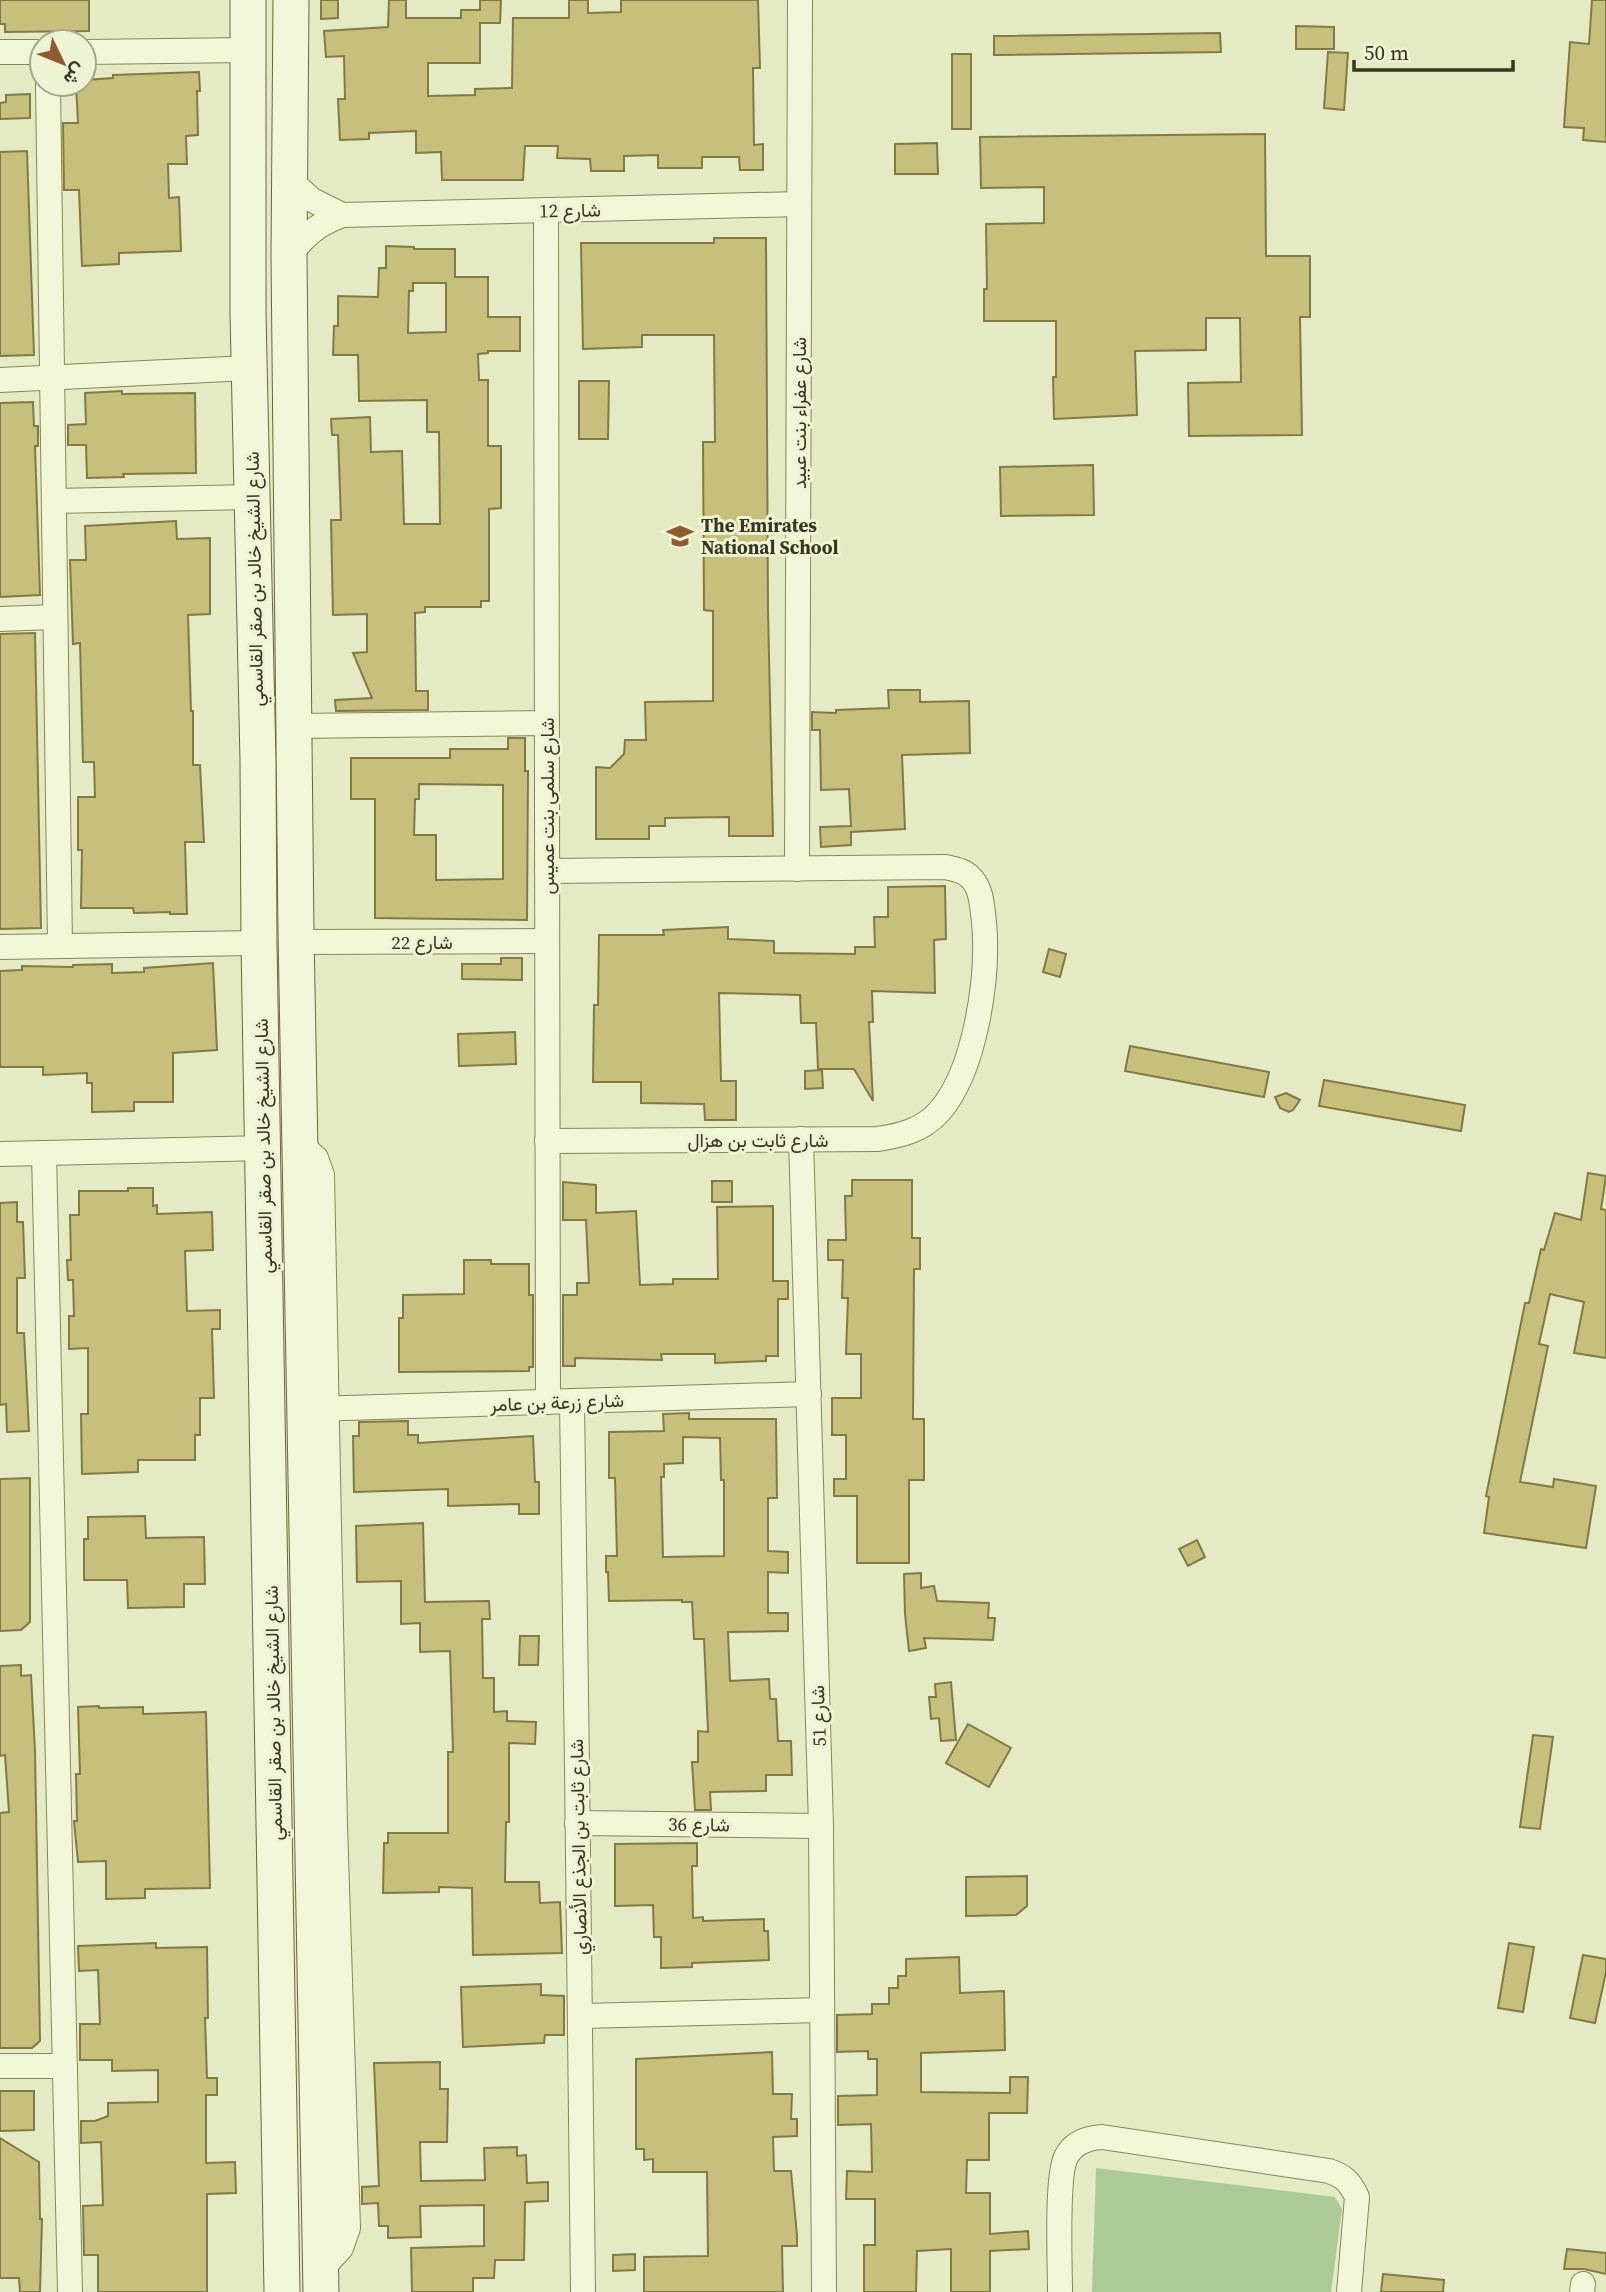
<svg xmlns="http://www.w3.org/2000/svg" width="1606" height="2292" viewBox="0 0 1606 2292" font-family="'Source Serif 4',Vazirmatn,serif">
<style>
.green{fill:#acc998}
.building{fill:#c7bf7c;stroke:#827a43;stroke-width:2;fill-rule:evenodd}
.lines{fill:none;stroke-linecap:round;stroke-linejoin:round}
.street-casing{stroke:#85855b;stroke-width:26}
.secondary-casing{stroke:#67663f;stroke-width:37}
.street{stroke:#f1f7d6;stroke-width:24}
.secondary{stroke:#f1f7d6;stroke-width:35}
.labels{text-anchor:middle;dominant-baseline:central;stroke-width:6;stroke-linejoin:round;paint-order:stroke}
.street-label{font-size:19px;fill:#36351f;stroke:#edf3d3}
.poi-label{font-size:19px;font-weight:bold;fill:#36351f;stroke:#edf3d3;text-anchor:start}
</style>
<rect width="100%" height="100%" fill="#e4ebc4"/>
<polygon class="green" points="1096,2168 1335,2197 1342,2209 1331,2292 1092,2292"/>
<g class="building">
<polygon points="0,0 89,0 89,31 5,32 5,24 0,24"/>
<polygon points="321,0 338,0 338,18 321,19"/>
<polygon points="389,0 406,0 406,18 461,18 461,10 480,10 480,0 501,0 500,23 480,23 480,63 428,63 428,96 475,95 475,89 512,88 513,18 569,18 569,0 588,0 588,13 621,12 621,0 758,0 760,68 753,68 754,145 763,144 763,170 740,170 739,157 702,157 702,168 658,168 658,155 624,156 624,171 591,171 590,159 557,158 558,146 525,146 523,180 442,180 441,152 416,153 416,131 369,133 369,139 340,140 338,99 345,99 344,56 326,57 324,31 388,27"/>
<polygon points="1592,0 1606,0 1606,142 1583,140 1584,128 1564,127 1570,42 1589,44"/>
<polygon points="1296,26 1334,27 1334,49 1296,49"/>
<polygon points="1220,33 1221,52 994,55 994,36"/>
<polygon points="1328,52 1348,53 1344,110 1324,108"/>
<rect x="952" y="54" width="19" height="75"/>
<polygon points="199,72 200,91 197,91 198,135 186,136 187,164 168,164 169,198 179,197 181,251 119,253 119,264 82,266 79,190 64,190 63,123 78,123 76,84 84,84 84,80 113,78 113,75"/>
<polygon points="30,94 30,118 0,119 0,103 6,102 6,95"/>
<polygon points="1265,134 1266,256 1310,256 1310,317 1300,317 1302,435 1189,436 1188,383 1241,382 1240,318 1206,318 1206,350 1135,351 1137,415 1054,419 1053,377 1056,377 1056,321 984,321 984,289 987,289 986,224 1044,223 1044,187 981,188 980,137"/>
<polygon points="937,143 938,174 895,174 895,144"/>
<polygon points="27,151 34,355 0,356 0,152"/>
<polygon points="714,238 766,238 768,610 773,836 729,836 729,817 665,818 665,826 649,826 649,839 596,839 596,767 610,768 624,754 625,740 646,740 645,702 713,701 713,611 704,610 703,442 715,442 714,335 642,335 642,347 583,349 581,243 714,243"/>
<path d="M386 246 414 247V249H455V277H488V317H520V351H488V353L478 354 479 380H488V446H501V508L489 509V601H481V607H425V612L415 613 416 691H428V710L336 711 335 700 372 698 353 653 367 652V614L333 615 331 520H341L338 435H332L331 419 370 417 371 452 402 451 404 524H440L439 432H427V400L359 401 358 355H333L334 326H338V296L378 297 379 268H386ZM413 283H446V332L408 333 409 291H413Z"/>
<polygon points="579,381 609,381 608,439 579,439"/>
<polygon points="122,391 122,394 195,393 196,473 123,474 124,477 87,478 86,445 68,445 68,425 86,424 85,393"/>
<polygon points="33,402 34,426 38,426 38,446 35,446 40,595 0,597 0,403"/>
<polygon points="1093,465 1094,515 1001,516 1000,467"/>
<polygon points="176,521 177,539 210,538 210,614 188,615 191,711 193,711 193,765 200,765 204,842 185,842 187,914 170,914 170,912 134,913 133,908 81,908 82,850 78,850 78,797 95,797 94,762 83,762 80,643 73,644 70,560 86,560 85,526"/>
<polygon points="35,633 41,928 0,929 0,634"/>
<polygon points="888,690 920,690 920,702 969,701 970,753 902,755 905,829 851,832 851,845 821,847 820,827 851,826 849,789 821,790 820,730 812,730 812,712 836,713 836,710 889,708"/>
<path d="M508 738H525V771H528L527 920 375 918V799H351V758H450V749H508ZM419 784 503 785V879L436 880V835H414L415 799H419Z"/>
<polygon points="945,886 946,939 934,940 935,993 872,991 873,1022 869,1022 873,1101 854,1069 818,1069 816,1023 801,1023 800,995 719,993 721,1081 736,1081 736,1120 705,1120 704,1104 641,1103 641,1082 593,1082 594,1005 598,1005 599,935 664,935 663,930 728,927 728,939 774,941 774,953 855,954 855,947 875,947 874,917 888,917 888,887"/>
<polygon points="1049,949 1066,954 1060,977 1043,972"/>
<polygon points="501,958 522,958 522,980 462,979 462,964 501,964"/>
<polygon points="213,963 217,1050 173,1053 173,1102 134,1102 134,1111 92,1112 92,1083 87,1083 87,1073 43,1075 43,1067 0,1067 0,971 22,970 22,966 73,967 73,965 112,964 112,973 144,972 144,968"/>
<polygon points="515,1032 516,1064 459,1066 458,1034"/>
<polygon points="1130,1046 1269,1072 1264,1097 1125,1071"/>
<polygon points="822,1070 823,1088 805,1089 805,1071"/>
<polygon points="1324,1080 1465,1105 1461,1131 1319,1106"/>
<polygon points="1286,1093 1300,1100 1293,1110 1289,1112 1280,1108 1275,1097"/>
<polygon points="1588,1173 1606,1176 1601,1209 1606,1210 1606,1358 1574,1353 1584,1302 1550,1294 1539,1344 1548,1346 1520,1482 1553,1487 1554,1479 1596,1486 1586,1548 1484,1533 1489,1497 1486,1496 1525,1303 1529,1303 1541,1249 1544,1250 1555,1213 1581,1220"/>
<polygon points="852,1180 912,1180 912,1238 920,1238 920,1269 914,1269 913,1419 924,1419 924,1480 909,1480 909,1563 857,1563 857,1496 834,1496 834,1479 846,1479 846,1435 832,1435 832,1398 861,1398 861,1354 846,1354 848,1298 842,1298 843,1260 828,1260 828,1240 846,1240 845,1196 852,1196"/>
<rect x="712" y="1181" width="20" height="21"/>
<polygon points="563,1182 596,1185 596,1213 636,1211 640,1285 673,1284 673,1279 718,1279 717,1207 773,1206 773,1281 788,1281 788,1299 778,1299 778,1356 766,1356 766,1361 715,1363 715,1354 661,1354 662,1360 575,1358 575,1366 563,1366 563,1295 577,1295 577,1283 589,1283 586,1220 563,1220"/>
<polygon points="128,1188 153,1188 153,1206 157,1205 157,1214 212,1212 213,1250 185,1251 187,1311 220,1310 220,1329 212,1329 214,1398 200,1398 200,1435 195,1435 195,1460 138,1460 138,1472 82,1474 81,1414 88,1414 88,1348 69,1349 69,1316 74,1316 73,1280 68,1280 67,1260 71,1260 70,1215 79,1215 79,1191 128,1191"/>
<polygon points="17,1202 17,1222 23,1222 25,1278 17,1278 17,1333 24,1333 29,1431 7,1432 6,1404 0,1405 0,1203"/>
<polygon points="464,1260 491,1260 491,1264 529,1264 529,1295 533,1295 533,1367 529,1367 529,1371 399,1372 399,1318 403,1318 403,1295 464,1294"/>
<path d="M689 1413V1419H776L777 1498H768V1551L788 1552V1573L768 1572V1613H788V1631L728 1632 730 1681 769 1679 770 1699H776L778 1741H791L792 1775H766V1791L710 1792 711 1810H695L692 1762H698V1731L708 1732 704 1639H694L692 1602H682V1600L609 1601 608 1572H606V1556H617L615 1478H609V1432L664 1431 663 1414ZM683 1437 720 1438 721 1480H724V1556L663 1557 661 1477H664V1464L683 1463Z"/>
<polygon points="408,1421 408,1435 418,1435 418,1443 533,1436 535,1482 539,1482 539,1514 519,1514 519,1504 448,1506 448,1489 354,1492 353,1436 359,1436 359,1422"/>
<polygon points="30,1478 30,1622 21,1630 0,1631 0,1479"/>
<polygon points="145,1516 146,1538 204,1537 205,1584 184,1584 184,1607 128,1608 127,1580 84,1580 84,1539 88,1539 88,1517"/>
<polygon points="423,1523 425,1602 489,1601 490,1619 482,1619 483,1678 494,1678 494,1712 507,1711 507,1721 536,1722 535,1744 509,1743 509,1822 506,1822 505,1882 539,1882 540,1903 560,1902 562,1953 473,1955 472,1888 439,1887 439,1892 383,1893 384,1843 388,1843 388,1833 448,1833 448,1752 453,1752 450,1651 420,1652 420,1623 401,1624 401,1581 357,1582 356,1526"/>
<polygon points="1197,1540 1205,1557 1188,1566 1179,1549"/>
<polygon points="921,1573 921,1588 934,1586 937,1601 989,1603 988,1618 995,1618 993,1640 924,1638 926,1648 909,1651 905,1614 904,1574"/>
<polygon points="520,1636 539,1636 538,1665 519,1665"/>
<polygon points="21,1665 21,1676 31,1675 35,1751 40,2041 32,2048 0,2048 0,1813 9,1812 5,1755 0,1756 0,1666"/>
<polygon points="951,1682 956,1740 941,1741 939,1718 931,1719 929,1697 936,1697 935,1684"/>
<polygon points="99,1706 99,1708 143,1707 143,1714 206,1712 210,1888 145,1889 145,1898 106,1899 106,1861 78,1862 74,1821 77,1821 76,1774 80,1774 78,1707"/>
<polygon points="968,1724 1011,1748 989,1787 946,1763"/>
<polygon points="1533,1735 1553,1737 1540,1829 1520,1827"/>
<polygon points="697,1843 697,1866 692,1866 693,1918 703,1917 703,1921 764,1919 764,1931 768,1931 769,1960 692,1963 692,1967 661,1968 661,1937 654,1937 653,1905 615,1906 615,1844"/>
<polygon points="1027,1876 1027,1906 1016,1915 966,1916 966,1877"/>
<polygon points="156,1943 156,1948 207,1947 208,2018 205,2018 207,2078 217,2078 217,2095 206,2095 206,2163 235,2162 236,2193 207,2194 207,2292 98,2292 98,2255 84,2255 83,2206 103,2205 101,2142 81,2143 81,2121 95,2121 108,2116 108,2103 158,2102 158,2070 112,2071 112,2060 80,2060 80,2024 100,2024 98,1970 79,1971 78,1946"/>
<polygon points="1509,1943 1534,1947 1523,2012 1498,2008"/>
<polygon points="1583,1955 1606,1959 1606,1972 1595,2023 1570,2018"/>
<polygon points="959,1957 960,1993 1004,1991 1005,2050 921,2053 921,2092 1010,2093 1010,2077 1028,2077 1027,2113 989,2113 989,2160 967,2160 966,2193 990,2193 990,2234 1028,2231 1029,2249 990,2251 990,2292 951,2292 951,2249 917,2251 916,2292 864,2292 864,2245 875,2245 875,2199 846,2199 847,2171 872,2172 871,2124 838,2125 838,2096 877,2095 877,2059 868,2059 868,2051 837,2052 837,2015 872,2014 872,2004 889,2004 889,1988 898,1988 898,1976 906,1976 906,1959"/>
<polygon points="541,1984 541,1995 564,1996 564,2035 545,2035 544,2043 463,2047 461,1987"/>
<polygon points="772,2052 773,2094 792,2094 791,2119 797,2119 797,2136 773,2137 774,2171 791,2171 797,2235 797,2246 782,2246 783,2292 644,2292 644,2257 708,2256 707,2172 653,2172 653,2159 644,2160 644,2149 636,2149 636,2059"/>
<polygon points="440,2062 440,2089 448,2089 447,2142 420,2142 421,2181 485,2180 484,2148 517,2147 517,2156 526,2155 527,2183 548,2182 548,2201 525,2202 524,2260 495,2260 494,2278 473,2278 473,2292 412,2292 411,2248 484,2246 484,2205 420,2206 421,2237 388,2238 388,2226 379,2226 378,2203 362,2204 362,2187 379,2186 374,2063"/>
<polygon points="0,2091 34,2091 34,2130 0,2131"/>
<polygon points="0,2138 39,2162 40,2219 42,2219 40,2292 20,2292 19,2278 0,2278"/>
<polygon points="1567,2249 1606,2253 1606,2274 1584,2269 1564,2269"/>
<polygon points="635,2254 635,2270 613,2271 613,2255"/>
<polygon points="1383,2274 1444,2280 1443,2292 1381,2292"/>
</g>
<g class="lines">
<g class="street-casing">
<g id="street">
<polyline points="0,52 42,52"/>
<polyline points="84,52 249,50"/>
<polyline points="48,84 60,946"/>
<polyline points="288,178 312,200 342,215"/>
<polyline points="546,210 548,1402"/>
<path d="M289 257C303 236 318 224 342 215L799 204"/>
<polyline points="0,380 249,368"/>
<polyline points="54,501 252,497"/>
<polyline points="0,619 55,617"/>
<polyline points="293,726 547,723"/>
<polyline points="797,869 800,0"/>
<path d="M547 871 945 867C954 869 963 870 970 877 982 888 982 907 984 922 989 976 976 1070 939 1112 923 1130 900 1136 877 1139L547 1141"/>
<polyline points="296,942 547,941"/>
<polyline points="0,947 259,943"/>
<polyline points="801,1139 821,1826 824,2292"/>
<polyline points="299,1143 316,1158 322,1175 335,1825 348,2228 341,2248 320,2271"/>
<polyline points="44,1153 70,2292"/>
<polyline points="0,1154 263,1148"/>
<path d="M572 1401C575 1698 582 1995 583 2292"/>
<polyline points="313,1409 809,1394"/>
<polyline points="577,1823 821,1826"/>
<polyline points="582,2016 821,2010"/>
<polyline points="0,2066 65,2066"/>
<path d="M1060 2292C1060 2265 1056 2177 1066 2157 1073 2143 1087 2138 1102 2137L1329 2171C1344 2176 1350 2182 1357 2197L1349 2292"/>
<polyline points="1582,2292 1583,2284"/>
</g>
</g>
<g class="secondary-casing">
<g id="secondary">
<polyline points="248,0 248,314 258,761 259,943 282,2292"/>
<polyline points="291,0 289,257 296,933 321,2292"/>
</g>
</g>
<use href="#street" class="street"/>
<use href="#secondary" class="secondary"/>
</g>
<defs>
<g id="school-bare" transform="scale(2.1)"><path d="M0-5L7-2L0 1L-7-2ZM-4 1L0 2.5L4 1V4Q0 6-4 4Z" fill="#905c2f" stroke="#edf3d3" stroke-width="2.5" paint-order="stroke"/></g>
</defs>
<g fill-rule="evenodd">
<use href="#school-bare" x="680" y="536"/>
</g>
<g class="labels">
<g class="street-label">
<text transform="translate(570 210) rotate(-1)">شارع 12</text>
<text transform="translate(799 413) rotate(-90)">شارع عفراء بنت عبيد</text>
<text transform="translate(254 579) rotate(-91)">شارع الشيخ خالد بن صقر القاسمي</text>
<text transform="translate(547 806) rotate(-90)">شارع سلمى بنت عميس</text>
<text x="422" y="942">شارع 22</text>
<text x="758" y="1140">شارع ثابت بن هزال</text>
<text transform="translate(263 1146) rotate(-91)">شارع الشيخ خالد بن صقر القاسمي</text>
<text transform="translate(557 1402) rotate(-2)">شارع زرعة بن عامر</text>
<text transform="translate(273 1713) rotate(-91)">شارع الشيخ خالد بن صقر القاسمي</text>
<text transform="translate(818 1716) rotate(-92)">شارع 51</text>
<text transform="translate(699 1824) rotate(1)">شارع 36</text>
<text transform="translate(578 1847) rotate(-91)">شارع ثابت بن الجذع الأنصاري</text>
</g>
<g class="poi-label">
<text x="701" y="525">The Emirates<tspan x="701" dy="22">National School</tspan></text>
</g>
</g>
<g transform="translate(63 63) rotate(133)"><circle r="33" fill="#edf3d3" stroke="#a4a78b" stroke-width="2"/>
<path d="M0-5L12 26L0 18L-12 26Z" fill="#905c2f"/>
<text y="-10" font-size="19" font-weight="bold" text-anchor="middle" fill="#36351f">ش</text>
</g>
<path d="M1354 60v10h159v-10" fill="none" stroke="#36351f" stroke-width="3.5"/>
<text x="1364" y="60" font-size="21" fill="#36351f" stroke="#edf3d3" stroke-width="5" paint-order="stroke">50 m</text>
</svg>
